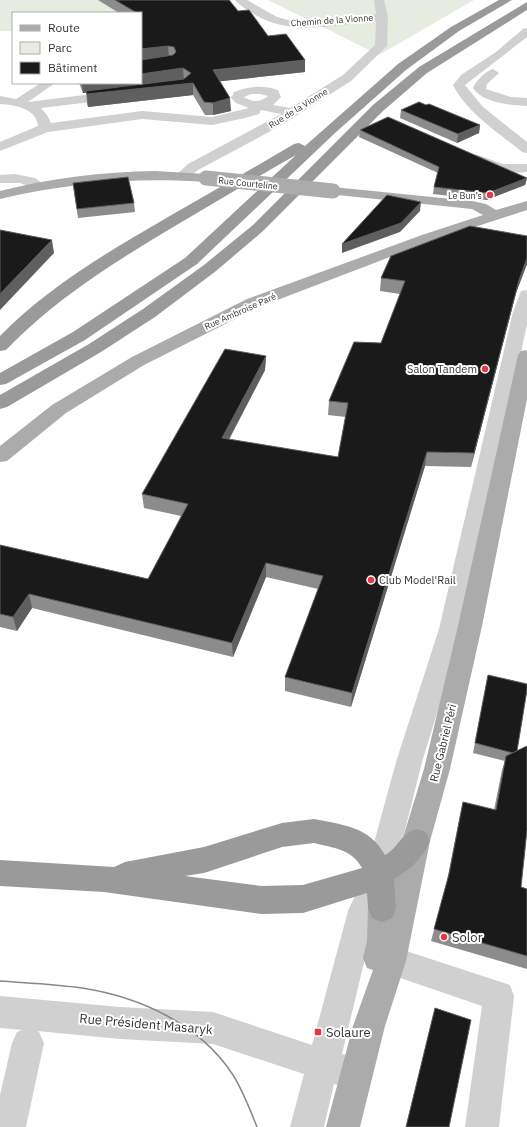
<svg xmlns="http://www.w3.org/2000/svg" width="527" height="1127" viewBox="0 0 527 1127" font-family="'IBM Plex Sans',sans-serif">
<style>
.green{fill:#e6ecdf}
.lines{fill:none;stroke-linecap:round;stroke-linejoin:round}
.minor{fill:#d0d0d0;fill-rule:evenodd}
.major{fill:#ababab;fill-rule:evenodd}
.highway{fill:#9a9a9a;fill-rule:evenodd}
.tram{stroke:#888;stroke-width:1.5}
.major-bridge{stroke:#ababab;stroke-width:15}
.wall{fill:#8c8c8c}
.shaded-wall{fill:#5f5f5f}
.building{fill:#1a1a1a;stroke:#5f5f5f}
.poi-dot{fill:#e63946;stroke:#fff;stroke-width:1.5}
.labels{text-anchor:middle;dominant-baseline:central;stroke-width:4;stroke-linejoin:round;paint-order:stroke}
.far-street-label{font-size:9px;fill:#333;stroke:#fff}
.far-poi-label{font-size:9px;fill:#333;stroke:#fff;text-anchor:end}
.poi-label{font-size:11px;fill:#333;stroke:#fff;text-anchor:end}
.street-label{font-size:11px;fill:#333;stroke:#fff}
.near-poi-label{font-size:13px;fill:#333;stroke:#fff;text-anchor:start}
.near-street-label{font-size:13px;fill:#333;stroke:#fff}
</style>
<rect width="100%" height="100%" fill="#fff"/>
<g class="green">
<polygon points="0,0 204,0 136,13 13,13 13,31 0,31"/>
<polygon points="268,0 474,0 379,55"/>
</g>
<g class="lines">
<g class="minor">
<path d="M235 0H247L277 17 296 22 376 14 374 0H384L388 17 387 46 351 81 280 126 198 170 187 179H177L175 176 188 164 281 114 261 110 259 114 245 118 212 125 142 119 48 132 0 151V142L38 126C36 108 15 105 0 104V96L16 99 41 83H55L28 102 116 91 122 95 116 99 41 108 47 115 51 123 142 111 212 117 249 108 236 103 231 98 234 92C249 86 263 85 278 90L281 97 273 105 290 108 343 75 375 45 376 21C334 25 290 37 252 13 246 9 239 5 235 0ZM251 94H260L268 96C260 103 252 102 244 97Z"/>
<path d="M527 28V37L465 85 483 107 527 142V153L522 152C498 132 467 113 453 85L461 75 496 52 523 29Z"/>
<path d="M493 69 499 73 487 84 486 89 511 97 527 98V106C510 105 483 103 473 88 477 80 484 72 493 69Z"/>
<path d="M478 155 503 164H527V172C513 174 480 172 471 159L473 156Z"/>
<polygon points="15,174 35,178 46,186 44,189 39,190 20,183 0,183 0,175"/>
<polygon points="527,290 527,324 463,629 422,762 394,874 376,913 342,1054 368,1063 373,1074 368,1085 357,1090 334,1084 324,1127 290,1127 304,1074 213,1044 120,1039 37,1031 39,1032 44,1043 26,1127 0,1127 0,1095 12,1043 17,1032 22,1030 0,1028 0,996 120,1007 213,1012 312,1045 348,911 366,872 396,762 439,629 513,312 521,291"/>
<polygon points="391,946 510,985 514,996 499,1127 465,1127 482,1006 380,971 376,961 380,951"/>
</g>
<g class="major">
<path d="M155 171 206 174 211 175 213 178 211 181 206 182C136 177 68 183 0 199V191C51 178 102 172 155 171Z"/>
<polygon points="333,187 472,201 486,204 496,210 527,201 527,210 432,241 259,307 144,365 66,413 7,461 0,462 0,446 52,405 132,357 247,299 422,235 483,215 472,209 328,194 326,191 328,188"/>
<polygon points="527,350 527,399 482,626 450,769 430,841 406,961 385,1026 360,1127 326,1127 353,1026 373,970 367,968 363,958 367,941 368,908 372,898 382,894 390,897 402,841 424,769 458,626 518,355 521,351"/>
</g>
<g class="highway">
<path d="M499 0H512L459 31 406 70 335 133 197 264 85 340 6 384 0 385V373L73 332 185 258 296 155C257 177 219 200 180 223 118 260 57 297 6 350L0 351V336C49 286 108 252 168 217 210 193 252 169 294 144L299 143 305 146 398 64 451 27Z"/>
<polygon points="527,2 527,10 427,73 383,111 263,231 216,271 155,317 101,352 7,407 0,409 0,395 89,344 143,309 204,265 253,225 373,105 419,67"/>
<path d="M314 819C343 825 369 826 385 855 399 847 400 835 416 829L426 832 430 841C421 860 412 868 394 879L396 908 392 918 382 922 372 918 368 908 367 893 303 913 261 914 104 892 0 886V860L114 867 125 862 204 847 282 823ZM314 843C333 848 352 849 362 868L303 885 261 886 185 876 204 873 282 847Z"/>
</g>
<path class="tram" d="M0 981C27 983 55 984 82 988 140 997 200 1024 233 1075 243 1091 250 1109 257 1127"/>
<polyline class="major-bridge" points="206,178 333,191"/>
</g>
<g class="wall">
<polygon points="98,0 229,0 238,11 268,36 305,60 305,72 220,81 231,111 213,115 205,115 193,95 88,107 87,104 86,93 83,93 79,83 141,83 141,13 119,13"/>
<polygon points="401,110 480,125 479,133 457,143 400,118"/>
<polygon points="360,130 527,178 525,185 486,200 433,194 434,187 438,173 359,137"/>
<polygon points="74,192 134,203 135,212 78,218"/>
<polygon points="527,236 527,264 516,293 471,467 425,466 351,707 285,691 285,677 318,589 266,577 233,657 32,608 17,631 0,627 0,545 148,579 181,516 144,508 142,494 266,356 265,370 229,440 338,457 346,417 328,415 329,401 381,343 400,294 380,291 381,278"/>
<polygon points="488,675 517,751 521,887 527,889 527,969 431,941 446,886 460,815 463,802 494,810 502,770 505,761 473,753"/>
<polygon points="435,1008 449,1127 406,1127 433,1016"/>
</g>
<g class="shaded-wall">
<polygon points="168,46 169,58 141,61 141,49"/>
<polygon points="305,60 305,72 214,82 213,70"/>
<polygon points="183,68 184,81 86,91 86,93 83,93 82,83 141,83 141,74"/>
<polygon points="193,83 193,95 88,107 87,94"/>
<polygon points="230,98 231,111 213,115 213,103"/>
<polygon points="480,125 479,133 457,143 458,134"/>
<polygon points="527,178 525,185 486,200 488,193"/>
<polygon points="421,202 420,211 400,232 342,253 342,244"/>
<polygon points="52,240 54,253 0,310 0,294"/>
<polygon points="527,258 527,264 516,293 471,467 474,453 519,280"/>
<polygon points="266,356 265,370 222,452 222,438"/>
<polygon points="427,452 425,466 351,707 352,693"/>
<polygon points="266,563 266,577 233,657 232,643"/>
<polygon points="29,594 32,608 17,631 13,617"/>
</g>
<g class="building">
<polygon points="115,0 229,0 238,11 249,10 268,36 286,34 305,60 213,70 230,98 213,103 204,102 193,83 87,94 86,91 184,79 191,73 183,68 141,74 141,60 173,55 176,52 174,47 168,46 141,49 141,16 142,16 141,15 141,13 137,13"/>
<polygon points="419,102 426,105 429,104 480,125 458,134 401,110"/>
<polygon points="388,117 527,178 488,193 434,187 439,167 360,130"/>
<polygon points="128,177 134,203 77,209 73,183"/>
<polygon points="387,195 421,202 401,223 342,244"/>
<polygon points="470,226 527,236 527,258 519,280 474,453 427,452 352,693 285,677 323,576 266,563 232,643 29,594 13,617 0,614 0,545 148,579 188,504 142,494 225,349 266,356 222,438 338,457 348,403 329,401 354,342 381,343 405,281 381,278 391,256"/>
<polygon points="0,230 52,240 0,294"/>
<polygon points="488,675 527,684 527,690 517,751 513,753 475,743"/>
<polygon points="527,746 527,830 521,887 527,889 527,956 434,929 449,874 463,802 496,810 506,756"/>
<polygon points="435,1008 471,1020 449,1127 406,1127"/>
</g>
<g class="poi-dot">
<circle cx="490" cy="195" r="4"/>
<circle cx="485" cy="369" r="4"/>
<circle cx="371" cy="580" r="4"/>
<circle cx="444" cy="937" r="4"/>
<rect x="314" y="1028" width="8" height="8" rx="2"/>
</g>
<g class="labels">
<g class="far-street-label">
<text transform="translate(332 20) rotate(-4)">Chemin de la Vionne</text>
<text transform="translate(298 108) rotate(-32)">Rue de la Vionne</text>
<text transform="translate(248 183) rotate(6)">Rue Courteline</text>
<text transform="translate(240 311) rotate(-24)">Rue Ambroise Paré</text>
</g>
<g class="far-poi-label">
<text x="482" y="195">Le Bun’s</text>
</g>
<g class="poi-label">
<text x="477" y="369">Salon Tandem</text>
<text x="379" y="580" text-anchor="start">Club Model'Rail</text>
</g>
<g class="street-label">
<text transform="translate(443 743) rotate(-76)">Rue Gabriel Péri</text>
</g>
<g class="near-poi-label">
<text x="452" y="937">Solor</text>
<text x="326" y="1032">Solaure</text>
</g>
<g class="near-street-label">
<text transform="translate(146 1024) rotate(5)">Rue Président Masaryk</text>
</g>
</g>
<rect x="12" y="12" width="130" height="72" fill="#ffffff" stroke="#adadad"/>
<rect x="20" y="25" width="20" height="6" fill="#ababab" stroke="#adadad"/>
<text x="48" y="32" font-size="12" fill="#333333">Route</text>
<rect x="20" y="42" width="20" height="12" fill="#e6ecdf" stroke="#adadad"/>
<text x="48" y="52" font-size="12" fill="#333333">Parc</text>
<rect x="20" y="62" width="20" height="12" fill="#1a1a1a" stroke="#adadad"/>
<text x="48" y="72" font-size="12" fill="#333333">Bâtiment</text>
</svg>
